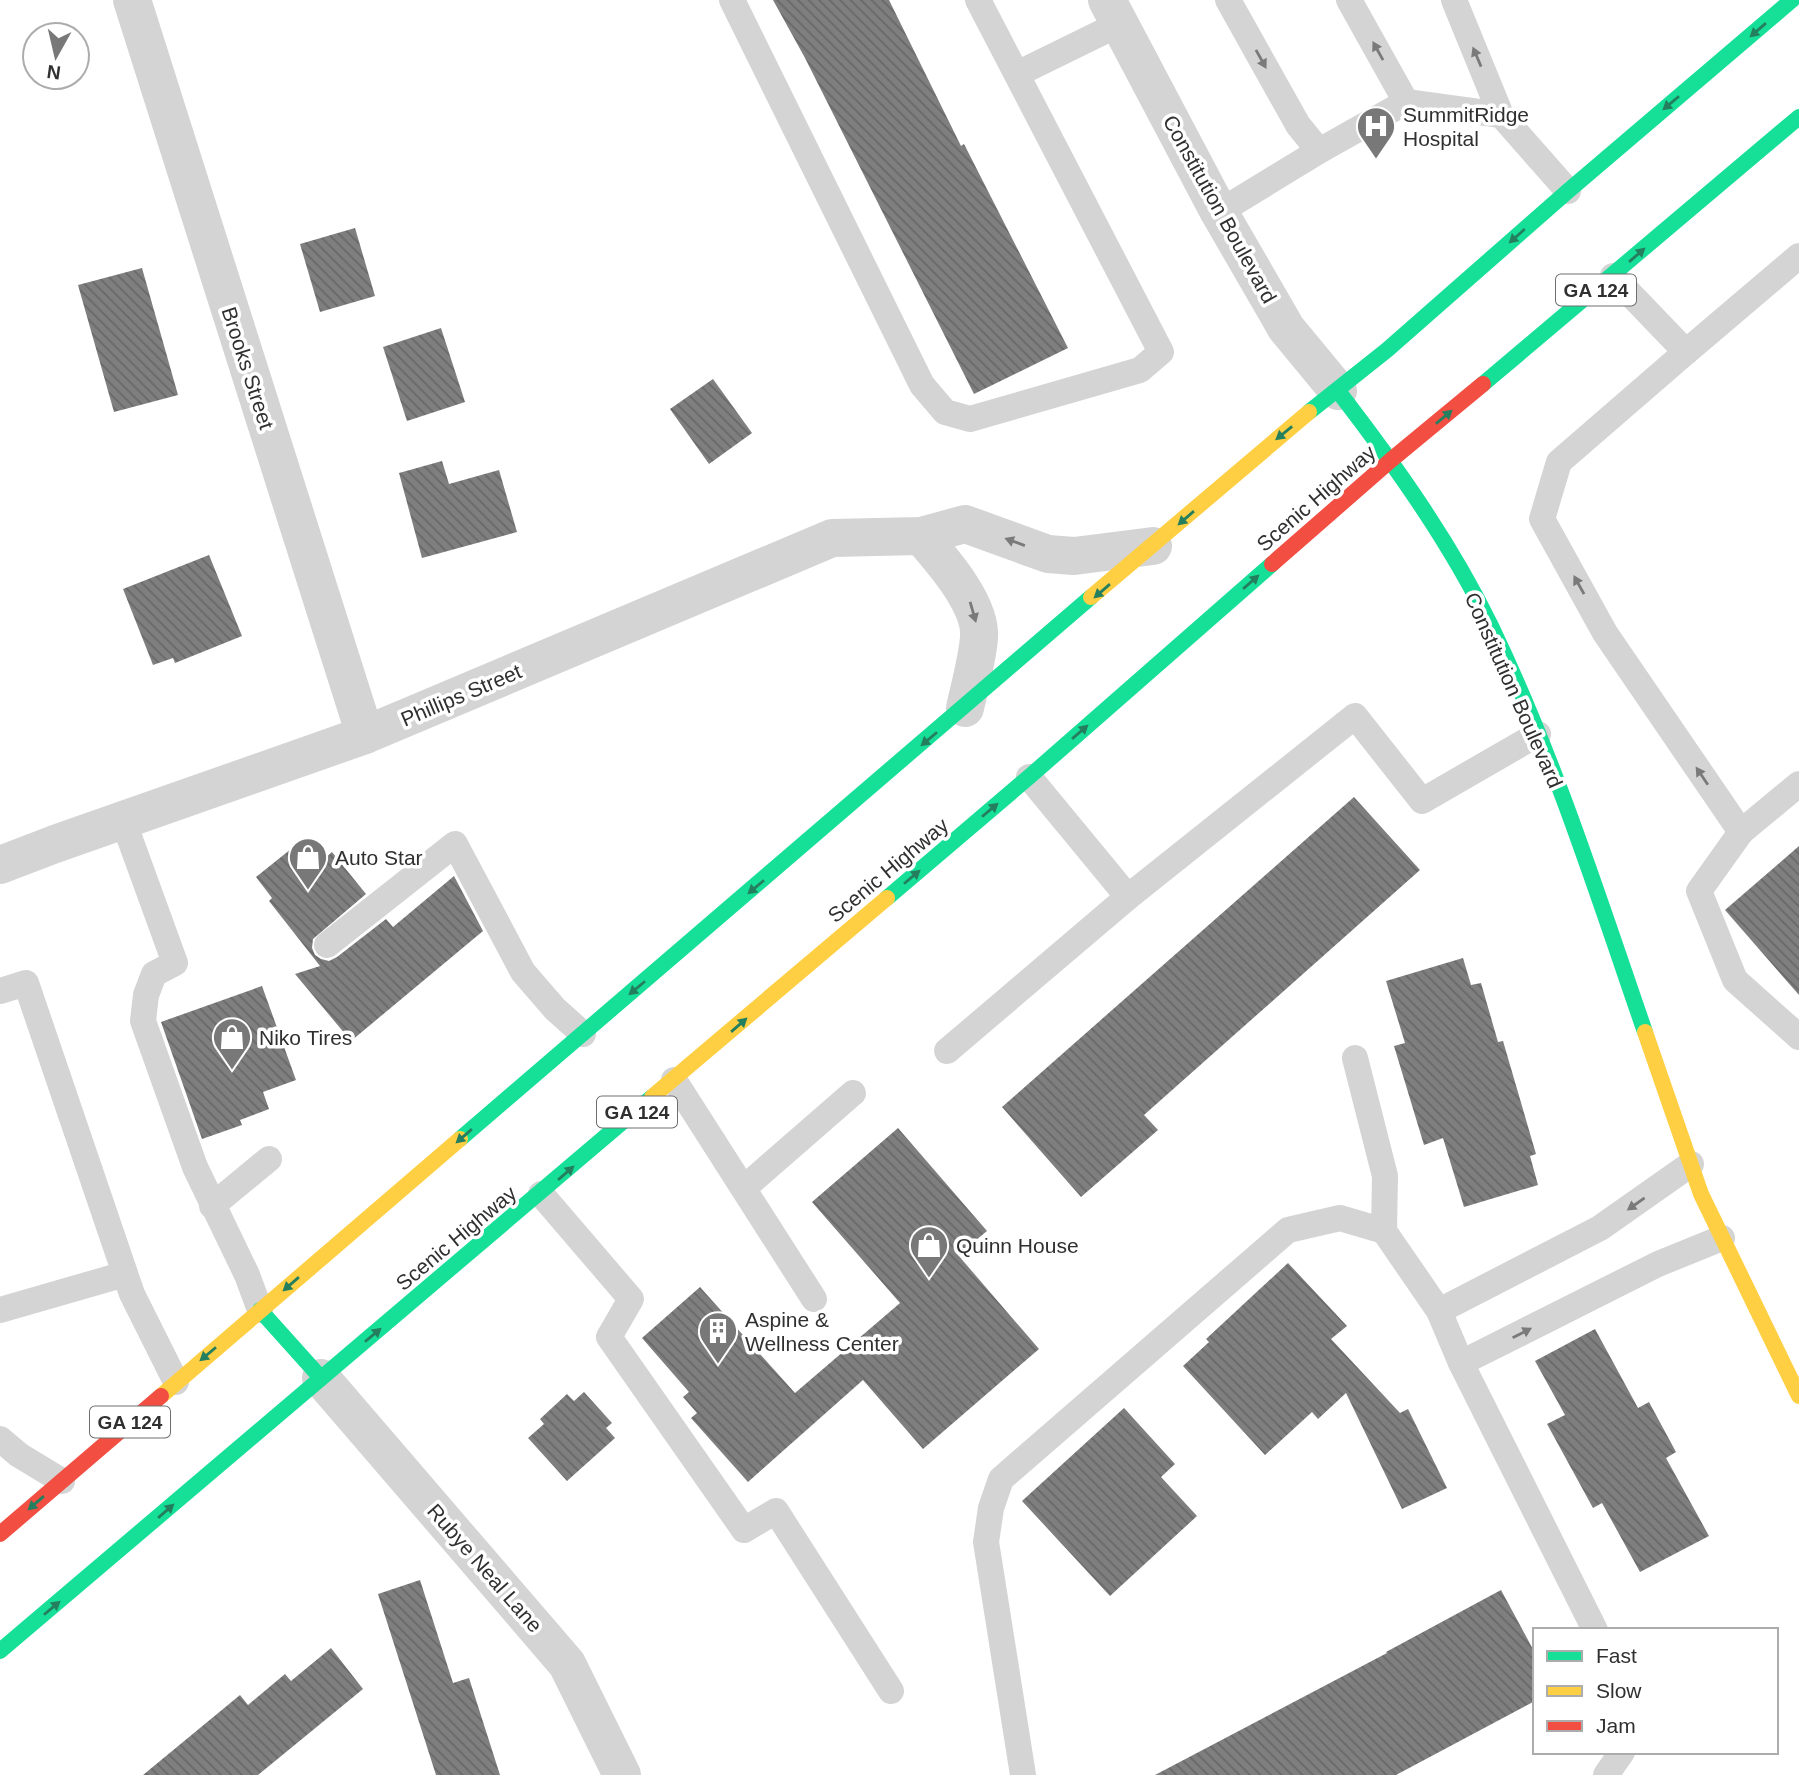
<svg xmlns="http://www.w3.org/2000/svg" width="1799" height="1775" viewBox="0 0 1799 1775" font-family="Arial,sans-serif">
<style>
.building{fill:url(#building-back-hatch)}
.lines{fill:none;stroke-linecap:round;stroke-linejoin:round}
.lane{stroke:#d4d4d4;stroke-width:26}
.street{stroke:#d4d4d4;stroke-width:38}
.fast{stroke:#16e098;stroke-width:16}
.slow{stroke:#ffcf43;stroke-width:16}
.jam{stroke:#f24e42;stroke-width:16}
.oneway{fill:#247f5f}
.oneway2{fill:#7a7a7a}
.labels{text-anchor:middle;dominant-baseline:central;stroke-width:7;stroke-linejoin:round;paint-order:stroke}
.shield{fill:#fff;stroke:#6e6e6e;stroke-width:2}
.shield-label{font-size:19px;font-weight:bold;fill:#303030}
.poi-label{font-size:21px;fill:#303030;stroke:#fff;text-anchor:start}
.street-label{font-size:21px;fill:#303030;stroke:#fff}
</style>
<defs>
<pattern id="building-back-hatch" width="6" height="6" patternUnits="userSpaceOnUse" patternTransform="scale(1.75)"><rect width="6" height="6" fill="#7f7f7f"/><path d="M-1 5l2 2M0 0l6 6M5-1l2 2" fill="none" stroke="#686868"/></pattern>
</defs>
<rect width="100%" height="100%" fill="#fff"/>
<g class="building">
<polygon points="773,0 889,0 961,146 964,144 1068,348 974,394 805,58"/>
<polygon points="355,228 375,296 320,312 300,244"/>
<polygon points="142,268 178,395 114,412 78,285"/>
<polygon points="441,328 465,402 407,421 383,347"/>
<polygon points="713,379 752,433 709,464 670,409"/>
<polygon points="442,461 449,484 499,470 517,532 422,558 399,473"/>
<polygon points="209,555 242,636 175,663 173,658 153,665 123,589"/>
<polygon points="1354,797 1420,870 1144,1115 1158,1130 1081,1197 1002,1107"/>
<polygon points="296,845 314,868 332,852 366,894 313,939 312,948 315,955 321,959 329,961 337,957 386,919 393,927 454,876 483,931 351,1041 295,974 320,966 269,901 272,898 256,877"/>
<polygon points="1799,846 1799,995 1725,910"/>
<polygon points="1463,958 1471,985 1481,983 1498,1042 1503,1041 1536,1154 1530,1156 1538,1185 1464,1207 1443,1138 1424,1145 1394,1046 1405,1043 1386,981"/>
<polygon points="262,986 296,1080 263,1092 269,1109 240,1120 242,1125 202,1139 161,1022"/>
<polygon points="898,1128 987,1231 958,1255 1039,1349 923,1449 863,1380 748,1482 691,1418 697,1413 683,1397 689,1392 642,1338 700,1287 795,1393 900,1303 812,1202"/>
<polygon points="1288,1263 1347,1326 1331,1339 1400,1413 1408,1409 1447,1488 1402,1509 1346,1393 1318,1419 1312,1412 1265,1455 1183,1366 1209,1342 1206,1339"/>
<polygon points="1595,1329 1638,1408 1649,1402 1676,1452 1666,1458 1709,1536 1640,1572 1602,1503 1593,1508 1547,1424 1565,1415 1535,1361"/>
<polygon points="584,1392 612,1423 606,1428 615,1438 567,1481 528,1438 544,1424 540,1419 567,1394 574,1401"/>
<polygon points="1124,1408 1175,1464 1161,1477 1197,1516 1110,1596 1022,1501"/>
<polygon points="420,1580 453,1683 469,1678 500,1775 436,1775 378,1594"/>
<polygon points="1501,1590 1535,1653 1535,1701 1396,1775 1155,1775 1387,1653 1386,1652"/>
<polygon points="331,1648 363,1689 258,1775 143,1775 240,1695 248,1705 285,1674 291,1681"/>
</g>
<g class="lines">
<g class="lane">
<polyline points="732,0 922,385 945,412 970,419 1140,370 1161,352 978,0"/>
<polyline points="1228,0 1298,125 1319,151"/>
<polyline points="1349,0 1406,102"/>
<polyline points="1454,0 1501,115"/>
<polyline points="1017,74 1119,24"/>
<polyline points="1219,212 1319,151 1406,102 1501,115 1568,191"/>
<polyline points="1613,276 1686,352 1559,462 1542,519 1605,633 1741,832"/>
<polyline points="1686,352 1799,256"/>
<polyline points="1029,777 1128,897 1355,716 1422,801 1538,734"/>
<polyline points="1799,784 1741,832 1699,891 1735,980 1799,1037"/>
<polyline points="123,820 175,963 154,974 146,995 143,1021 195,1167 247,1275 260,1310"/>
<polyline points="327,945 455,844 523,972 555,1009 583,1034"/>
<polyline points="0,991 26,983 132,1294 176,1382"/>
<polyline points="947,1051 1128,897"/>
<polyline points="1355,1058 1385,1176 1384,1231"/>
<polyline points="674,1080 814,1299"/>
<polyline points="744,1188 853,1093"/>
<polyline points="541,1194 631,1299 609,1337 744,1530 776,1511 891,1691"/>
<polyline points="212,1206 269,1159"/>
<polyline points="0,1310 125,1274"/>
<polyline points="1439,1311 1600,1228 1691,1164"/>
<polyline points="1461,1363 1658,1264 1722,1238"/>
<polyline points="0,1439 19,1455 62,1481"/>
<polyline points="1023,1775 986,1542 991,1508 1001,1479 1288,1230 1340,1218 1384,1231 1439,1311 1461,1363 1595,1630"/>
<polyline points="1606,1775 1622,1752"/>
</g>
<g class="street">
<polyline points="132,0 365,735"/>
<polyline points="1107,0 1219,212 1274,307 1286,328 1338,391"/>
<path d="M921 536C942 560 982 605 979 638 977 661 970 685 965 708"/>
<polyline points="0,865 55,844 365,735 832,538 921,536 965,524 1048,554 1074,556 1153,546"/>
<polyline points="321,1378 567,1664 622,1775"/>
</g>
<g class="fast">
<polyline points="1483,384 1799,117"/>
<path d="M1338 391C1395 465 1450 542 1491 626 1554 757 1598 896 1645 1032"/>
<polyline points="1309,412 1387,350 1568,191 1792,0"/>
<polyline points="887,898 1029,777 1272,564"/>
<polyline points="460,1139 1091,597"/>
<polyline points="260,1310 321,1378"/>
<polyline points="0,1651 652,1097"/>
</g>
<g class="slow">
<polyline points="1091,597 1309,412"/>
<polyline points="1645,1032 1701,1194 1799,1396"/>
<polyline points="652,1097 887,898"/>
<polyline points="161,1396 460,1139"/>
</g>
<g class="jam">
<polyline points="1272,564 1391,460 1483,384"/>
<polyline points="0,1534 161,1396"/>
</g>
</g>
<defs><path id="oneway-solid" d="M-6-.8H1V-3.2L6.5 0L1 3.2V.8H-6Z" transform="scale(1.75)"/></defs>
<g class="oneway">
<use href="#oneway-solid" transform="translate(1758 30) rotate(139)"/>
<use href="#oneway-solid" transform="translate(1671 103) rotate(140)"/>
<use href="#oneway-solid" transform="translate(1517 236) rotate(138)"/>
<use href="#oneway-solid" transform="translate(1637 255) rotate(-41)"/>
<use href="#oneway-solid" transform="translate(1444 417) rotate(-40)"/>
<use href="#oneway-solid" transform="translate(1284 433) rotate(141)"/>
<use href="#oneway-solid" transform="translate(1186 518) rotate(139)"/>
<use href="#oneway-solid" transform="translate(1251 582) rotate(-41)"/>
<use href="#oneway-solid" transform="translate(1102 591) rotate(139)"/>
<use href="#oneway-solid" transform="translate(1080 732) rotate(-41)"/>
<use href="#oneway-solid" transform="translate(929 739) rotate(140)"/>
<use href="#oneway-solid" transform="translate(990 810) rotate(-40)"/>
<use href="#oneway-solid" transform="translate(912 877) rotate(-40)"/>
<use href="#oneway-solid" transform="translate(756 887) rotate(140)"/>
<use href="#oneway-solid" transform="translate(637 988) rotate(140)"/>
<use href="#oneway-solid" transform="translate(739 1025) rotate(-41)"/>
<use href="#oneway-solid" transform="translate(464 1136) rotate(139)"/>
<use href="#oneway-solid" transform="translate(566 1173) rotate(-41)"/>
<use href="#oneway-solid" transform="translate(291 1284) rotate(139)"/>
<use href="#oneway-solid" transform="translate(373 1335) rotate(-40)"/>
<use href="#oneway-solid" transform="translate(208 1354) rotate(140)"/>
<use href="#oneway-solid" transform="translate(36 1503) rotate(139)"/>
<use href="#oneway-solid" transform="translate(166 1511) rotate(-41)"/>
<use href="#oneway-solid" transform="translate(52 1608) rotate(-40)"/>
</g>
<g class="oneway2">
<use href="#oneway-solid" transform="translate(1378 51) rotate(-119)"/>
<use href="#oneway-solid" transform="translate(1477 57) rotate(-113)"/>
<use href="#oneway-solid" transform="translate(1261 59) rotate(61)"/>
<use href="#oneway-solid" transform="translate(1015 542) rotate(-160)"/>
<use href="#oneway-solid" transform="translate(1579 585) rotate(-119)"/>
<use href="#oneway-solid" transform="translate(973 612) rotate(74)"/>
<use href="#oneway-solid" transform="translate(1702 776) rotate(-124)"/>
<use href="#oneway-solid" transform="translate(1636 1204) rotate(145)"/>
<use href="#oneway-solid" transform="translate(1522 1333) rotate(-27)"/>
</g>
<defs>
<g id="hospital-pin" transform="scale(2.0125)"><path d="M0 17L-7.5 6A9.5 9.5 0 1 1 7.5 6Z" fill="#787878" stroke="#fff"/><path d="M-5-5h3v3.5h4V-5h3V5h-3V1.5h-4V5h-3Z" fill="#fff"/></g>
<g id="shop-pin" transform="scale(2.0125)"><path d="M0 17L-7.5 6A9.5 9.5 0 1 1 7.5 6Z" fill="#787878" stroke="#fff"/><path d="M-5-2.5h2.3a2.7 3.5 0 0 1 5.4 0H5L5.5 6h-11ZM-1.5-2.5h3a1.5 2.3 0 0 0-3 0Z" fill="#fff"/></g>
<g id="building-pin" transform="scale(2.0125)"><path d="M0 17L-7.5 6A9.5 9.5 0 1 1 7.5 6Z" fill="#787878" stroke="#fff"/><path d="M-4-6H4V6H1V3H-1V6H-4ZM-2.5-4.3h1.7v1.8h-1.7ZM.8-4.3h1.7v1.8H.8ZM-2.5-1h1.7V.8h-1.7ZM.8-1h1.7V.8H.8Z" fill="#fff"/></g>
</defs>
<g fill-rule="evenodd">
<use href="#hospital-pin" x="1376" y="126"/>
<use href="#shop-pin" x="308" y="857"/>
<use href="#shop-pin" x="232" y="1037"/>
<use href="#shop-pin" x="929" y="1245"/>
<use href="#building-pin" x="718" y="1331"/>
</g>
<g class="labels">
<g class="shield">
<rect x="1556" y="274.5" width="80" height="31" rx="5"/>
<rect x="597" y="1096.5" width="80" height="31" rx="5"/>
<rect x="90" y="1406.5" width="80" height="31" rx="5"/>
</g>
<g class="shield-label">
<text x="1596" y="290">GA 124</text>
<text x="637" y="1112">GA 124</text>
<text x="130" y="1422">GA 124</text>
</g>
<g class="poi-label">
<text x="1403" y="114">SummitRidge<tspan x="1403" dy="24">Hospital</tspan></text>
<text x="335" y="857">Auto Star</text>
<text x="259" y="1037">Niko Tires</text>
<text x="956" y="1245">Quinn House</text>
<text x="745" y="1319">Aspine &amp;<tspan x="745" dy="24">Wellness Center</tspan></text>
</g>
<g class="street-label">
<text transform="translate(1220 209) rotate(61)">Constitution Boulevard</text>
<text transform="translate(248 368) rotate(72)">Brooks Street</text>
<text transform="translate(1316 498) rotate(-41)">Scenic Highway</text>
<text transform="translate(1514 690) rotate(66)">Constitution Boulevard</text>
<text transform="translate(461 695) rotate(-23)">Phillips Street</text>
<text transform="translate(888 870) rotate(-40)">Scenic Highway</text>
<text transform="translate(456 1238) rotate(-40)">Scenic Highway</text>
<text transform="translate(485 1568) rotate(49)">Rubye Neal Lane</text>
</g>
</g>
<rect x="1533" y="1628" width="245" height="126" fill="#ffffff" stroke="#acacac" stroke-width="2"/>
<rect x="1547" y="1651" width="35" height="10" fill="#16e098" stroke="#acacac" stroke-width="2"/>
<text x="1596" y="1663" font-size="21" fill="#303030">Fast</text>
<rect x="1547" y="1686" width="35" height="10" fill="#ffcf43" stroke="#acacac" stroke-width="2"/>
<text x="1596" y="1698" font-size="21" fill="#303030">Slow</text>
<rect x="1547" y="1721" width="35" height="10" fill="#f24e42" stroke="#acacac" stroke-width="2"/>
<text x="1596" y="1733" font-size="21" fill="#303030">Jam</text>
<g transform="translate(56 56) rotate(188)"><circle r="33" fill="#ffffff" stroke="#acacac" stroke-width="2"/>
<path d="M0-5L12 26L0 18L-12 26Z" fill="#787878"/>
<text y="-10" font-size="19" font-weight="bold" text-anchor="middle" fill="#303030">N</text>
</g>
</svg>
